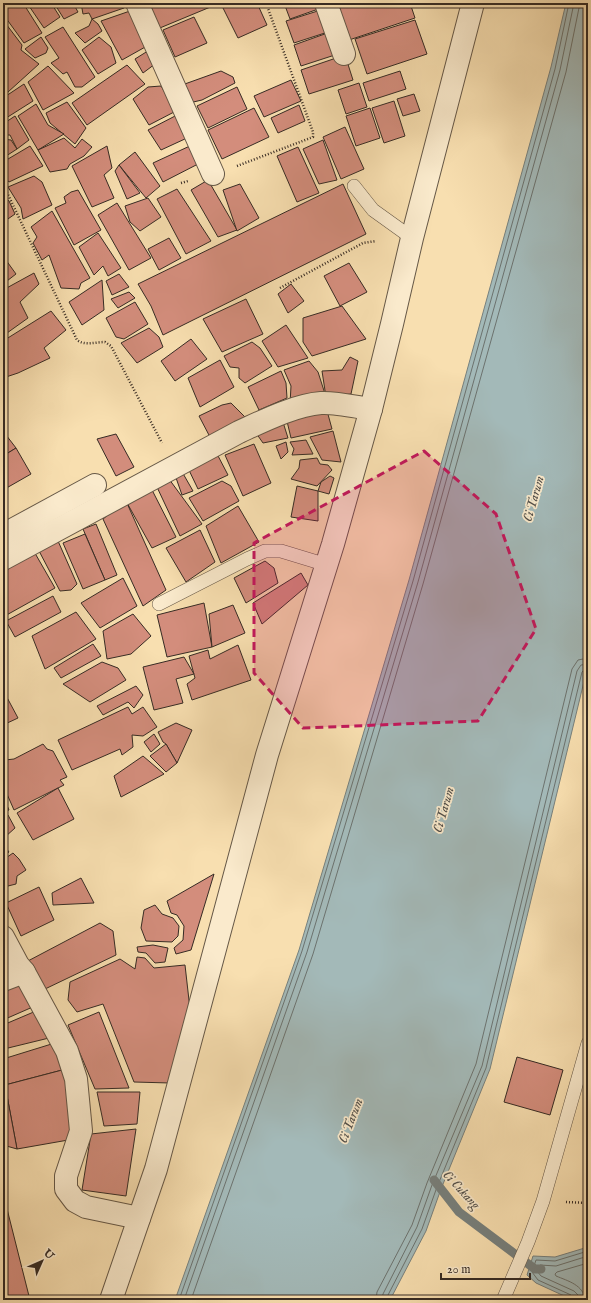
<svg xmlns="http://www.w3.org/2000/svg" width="591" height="1303" viewBox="0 0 591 1303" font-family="'IM FELL English',serif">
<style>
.water{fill:#a3b9b8;stroke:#77807d}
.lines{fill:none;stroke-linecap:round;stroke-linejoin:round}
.shore{stroke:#6c726e;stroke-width:1}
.stream{stroke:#77807d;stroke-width:9}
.building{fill:#d38d7c;stroke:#362b24}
.lane-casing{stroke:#665847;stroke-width:14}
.street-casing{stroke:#665847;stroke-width:24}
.path{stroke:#362b24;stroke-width:2.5;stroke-dasharray:1 2;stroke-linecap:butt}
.lane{stroke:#faeacc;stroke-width:13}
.street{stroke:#faeacc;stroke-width:22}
.marked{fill:#c2185b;fill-opacity:0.2;stroke:#c2185b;stroke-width:3;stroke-dasharray:8 5;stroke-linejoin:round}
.labels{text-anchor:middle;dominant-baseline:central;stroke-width:3.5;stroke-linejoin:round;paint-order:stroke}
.water-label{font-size:13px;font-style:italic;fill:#514e49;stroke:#faeacc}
</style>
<rect width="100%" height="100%" fill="#f8dfb0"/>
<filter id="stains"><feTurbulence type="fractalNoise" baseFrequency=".005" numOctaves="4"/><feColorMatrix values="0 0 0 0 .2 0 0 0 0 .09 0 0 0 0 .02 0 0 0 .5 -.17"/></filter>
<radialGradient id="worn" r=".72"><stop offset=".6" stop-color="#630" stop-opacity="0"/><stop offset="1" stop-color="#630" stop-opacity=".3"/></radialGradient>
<g class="water">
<polygon points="566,3 588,3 588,665 490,1069 441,1189 426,1231 390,1300 175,1300 299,950 409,580 551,67"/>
<polygon points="588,1247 588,1300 573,1300 536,1283 527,1275 533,1256 555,1257"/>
</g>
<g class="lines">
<g class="shore">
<polyline points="179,1300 302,951 413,581 555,69 569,3"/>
<polyline points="184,1300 307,952 418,582 560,70 574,3"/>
<polyline points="191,1300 313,954 423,584 566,72 580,3"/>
<polyline points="376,1300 377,1292 412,1225 427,1183 476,1064 572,669 578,660 588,658"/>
<polyline points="382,1300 383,1294 417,1227 432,1185 482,1066 577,671 581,665 588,664"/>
<polyline points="387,1300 387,1297 422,1229 437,1187 486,1068 582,672 584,670 588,669"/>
<polyline points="574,1300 571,1295 538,1280 532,1272 536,1260 555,1261 588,1251"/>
<polyline points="579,1300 578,1295 574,1291 541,1276 537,1271 540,1265 556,1266 588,1256"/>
<path d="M585 1300C584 1285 568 1281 556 1276L555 1274 557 1272 588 1263"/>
</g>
<polyline class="stream" points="434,1180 459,1212 535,1269 541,1269"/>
</g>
<g class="building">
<polygon points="13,3 23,3 42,33 24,43 3,14 3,10"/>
<polygon points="27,3 51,3 60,17 44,28"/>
<polygon points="54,3 73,3 78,12 64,19"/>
<polygon points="81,3 128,3 124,8 92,19 89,13 83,14"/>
<polygon points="157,3 220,3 155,30 145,8"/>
<polygon points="224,3 257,3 267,25 238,38 221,4"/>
<polygon points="284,3 322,3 324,7 290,19"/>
<polygon points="347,3 410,3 415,18 343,42 331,8"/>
<polygon points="324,9 331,31 294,43 286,21"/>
<polygon points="130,11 147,46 122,60 101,21"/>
<polygon points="194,17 207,43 175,57 163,30"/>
<polygon points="92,19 98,24 102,31 85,43 75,33 89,26"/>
<polygon points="3,20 22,45 21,50 39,64 8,92 3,85"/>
<polygon points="415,20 427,54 367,74 355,39"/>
<polygon points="63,27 95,77 82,87 75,87 67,72 63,74 51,63 59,58 45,37"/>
<polygon points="333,31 341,53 301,66 294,45"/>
<polygon points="41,37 48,48 46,53 35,58 25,49"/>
<polygon points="99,37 111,47 116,63 98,74 82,50"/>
<polygon points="151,49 155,64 143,73 135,59"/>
<polygon points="345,55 353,80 309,94 301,70"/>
<polygon points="127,65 145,84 87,125 72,103"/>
<polygon points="48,66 74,93 43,110 28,82"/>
<polygon points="221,71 233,77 235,83 202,100 189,103 182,85"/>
<polygon points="400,71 406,89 369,101 363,83"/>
<polygon points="291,80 301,101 264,117 254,96"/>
<polygon points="359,83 367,107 346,114 338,90"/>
<polygon points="24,84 33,101 3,120 3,98"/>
<polygon points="161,86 176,111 149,125 133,99 148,87"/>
<polygon points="237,87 247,109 208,128 197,106"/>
<polygon points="414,94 420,111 403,116 397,99"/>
<polygon points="394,101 405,136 384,143 372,108"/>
<polygon points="67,102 86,128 75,144 50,123 46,113"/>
<polygon points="36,104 48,125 64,134 38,150 18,116"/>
<polygon points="299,105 305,121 278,133 271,118"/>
<polygon points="254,108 269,137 222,159 208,130"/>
<polygon points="370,108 380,138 356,146 346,116"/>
<polygon points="179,114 187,138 161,150 148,130"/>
<polygon points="15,116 29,140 17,149 10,135 4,135 3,133 3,124"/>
<polygon points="345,127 364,169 341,179 323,137"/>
<polygon points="64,138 75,148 82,139 92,147 84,156 70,164 67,169 50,172 38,150"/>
<polygon points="3,139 11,140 17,149 3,158"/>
<polygon points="323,140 337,180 319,184 303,149"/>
<polygon points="192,145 200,163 163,182 153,163"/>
<polygon points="30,146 43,166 9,182 3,175 3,162"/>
<polygon points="107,146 112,168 104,175 114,198 92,207 72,166"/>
<polygon points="298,147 319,193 297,202 277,156"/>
<polygon points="135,152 160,186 146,198 119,165"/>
<polygon points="119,165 140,193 127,199 115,171"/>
<polygon points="34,176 42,182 52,205 23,219 21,208 8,187"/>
<polygon points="208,180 237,230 218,237 191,190"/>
<polygon points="240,184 259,218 237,231 223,190"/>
<polygon points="343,184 366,234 163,335 151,306 138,284"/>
<polygon points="177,189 211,241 186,254 157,199"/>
<polygon points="78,190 101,230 74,245 55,208 66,203 64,197 71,192"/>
<polygon points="3,196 9,201 15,214 5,221 7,227 3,230"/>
<polygon points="148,198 161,217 140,231 130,222 125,206"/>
<polygon points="117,203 151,258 129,270 98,215"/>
<polygon points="52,211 90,278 81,283 79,289 61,288 49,255 42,260 33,243 37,237 31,227"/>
<polygon points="3,231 7,240 3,245"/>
<polygon points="98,233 121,268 108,276 103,266 94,275 79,247"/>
<polygon points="169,238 181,258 159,270 148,249"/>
<polygon points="3,256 16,274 3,284"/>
<polygon points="349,263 367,292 340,306 324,276"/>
<polygon points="34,273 39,284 20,302 28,318 7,333 3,326 3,290"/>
<polygon points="119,274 129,287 112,295 106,281"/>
<polygon points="102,280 104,310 82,325 69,302"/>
<polygon points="291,284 304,301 288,313 278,294"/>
<polygon points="129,292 135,298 118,308 111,299"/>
<polygon points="246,299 263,334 222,352 203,319"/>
<polygon points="135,302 148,324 124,339 116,337 106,318"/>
<polygon points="342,306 366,339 312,356 303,342 303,318"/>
<polygon points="51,311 66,330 44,348 50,358 18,373 3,378 3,341"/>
<polygon points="286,325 308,358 278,367 262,341"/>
<polygon points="149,328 159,337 163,347 137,363 121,343"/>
<polygon points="191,339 207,359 175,381 161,361"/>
<polygon points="252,342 260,348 272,366 245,383 239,378 239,368 230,367 224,356"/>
<polygon points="350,357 358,361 351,394 326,397 322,371 342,370"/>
<polygon points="220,360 234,387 200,407 188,378"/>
<polygon points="309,361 318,372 326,397 290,404 291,386 284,370"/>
<polygon points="281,371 286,383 287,398 259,410 248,387"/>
<polygon points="231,403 247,419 210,437 199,416 222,405"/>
<polygon points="326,407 332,429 291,438 286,417"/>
<polygon points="282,419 288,438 263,443 254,430"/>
<polygon points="3,431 16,448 3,456"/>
<polygon points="333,431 341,462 322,460 310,437"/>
<polygon points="116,434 134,467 116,476 97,439"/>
<polygon points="306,440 313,454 292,455 294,449 290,442"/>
<polygon points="286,442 288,452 281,459 276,446"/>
<polygon points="254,444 271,483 243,496 225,455"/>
<polygon points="16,448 31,474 3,490 3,456"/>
<polygon points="216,452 228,475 198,489 187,466"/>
<polygon points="317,458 320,464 328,465 332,470 317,486 291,479 299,468 300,460"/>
<polygon points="181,470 193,491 182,495 174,472"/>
<polygon points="330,476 334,478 329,494 318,491 321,482"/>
<polygon points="169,479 202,524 180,536 156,485"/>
<polygon points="222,481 231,486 239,501 203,521 189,498"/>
<polygon points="297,486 318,491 318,521 291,517"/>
<polygon points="151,488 176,537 152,548 126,501"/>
<polygon points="126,501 166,590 143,606 103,519"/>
<polygon points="238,506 259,542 221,563 206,526"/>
<polygon points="96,524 117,575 105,580 83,529"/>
<polygon points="200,530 215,562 186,582 166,548"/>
<polygon points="85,534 105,580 83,589 63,543"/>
<polygon points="58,541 77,584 71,590 60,591 38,549"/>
<polygon points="32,548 55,588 3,617 3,564"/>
<polygon points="265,561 274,568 278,583 246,603 234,578"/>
<polygon points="301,573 308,585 262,624 253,603"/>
<polygon points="123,578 137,606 100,628 81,603"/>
<polygon points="53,596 61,612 15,637 6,621"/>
<polygon points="204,603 212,647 167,657 157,615"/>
<polygon points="233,605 245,633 212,647 209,614"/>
<polygon points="76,612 96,639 45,669 32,636"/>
<polygon points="133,614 151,636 131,654 107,659 103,631"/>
<polygon points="93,644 101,656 61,678 54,668"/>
<polygon points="238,645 251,680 192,700 187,684 195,678 189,656 208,650 210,659"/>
<polygon points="184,657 194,674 176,679 183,703 154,710 143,667"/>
<polygon points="102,662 118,668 126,680 90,702 63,684"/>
<polygon points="136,686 143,695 134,708 128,702 103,715 97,706"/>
<polygon points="3,690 18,718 3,725"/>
<polygon points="128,707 132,714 143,707 157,727 143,736 132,735 133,747 122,755 120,749 72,770 58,740"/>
<polygon points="176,723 192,730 177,763 166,744 163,742 158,732"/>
<polygon points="154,734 160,744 151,752 144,742"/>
<polygon points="43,744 47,749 53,751 67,777 60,780 64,785 14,810 3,785 3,763 5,760 14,759"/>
<polygon points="166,744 177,763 166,772 150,756"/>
<polygon points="143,756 164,774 121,797 114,776"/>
<polygon points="58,788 74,819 33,840 17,813"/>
<polygon points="3,796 9,810 3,812"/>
<polygon points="3,814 8,815 15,828 5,837 3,837"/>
<polygon points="3,844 9,852 3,856"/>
<polygon points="13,853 19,859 26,870 17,876 16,884 4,887 3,883 3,860"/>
<polygon points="214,874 191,950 176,954 174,948 183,940 184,926 177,915 171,913 167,901"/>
<polygon points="81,878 94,903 53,905 52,893"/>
<polygon points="39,887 54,920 21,936 6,903"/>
<polygon points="155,905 162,914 173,918 179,926 178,936 172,942 146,941 141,928 144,910"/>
<polygon points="100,923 113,931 116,955 45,989 26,962"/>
<polygon points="153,945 168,948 165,962 155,963 146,953 138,952 137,947"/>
<polygon points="137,957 145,958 154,968 185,965 191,1018 170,1083 134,1082 103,1004 77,1012 68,1000 70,982 120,959 135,969"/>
<polygon points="18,982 35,1006 3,1020 3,989"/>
<polygon points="36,1011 49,1038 4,1049 3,1025"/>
<polygon points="99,1012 129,1088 95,1089 68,1025"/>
<polygon points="58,1042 66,1069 5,1085 3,1079 3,1059"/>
<polygon points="517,1057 563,1070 550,1115 504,1102"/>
<polygon points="66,1069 74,1139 17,1149 5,1085"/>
<polygon points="3,1085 5,1085 17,1149 3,1145"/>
<polygon points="97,1092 140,1092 137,1124 104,1126"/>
<polygon points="136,1129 126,1196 82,1190 91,1134"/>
<polygon points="3,1193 30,1300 3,1300"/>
</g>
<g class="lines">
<g class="lane-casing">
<g id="lane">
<polyline points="354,186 373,210 412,238"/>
<polyline points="159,604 247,559 265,551 281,551 327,565"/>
<polyline points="503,1300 528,1242 543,1201 588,1043"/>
</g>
</g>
<g class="street-casing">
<g id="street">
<polyline points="137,3 213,174"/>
<polyline points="326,3 344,54"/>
<polyline points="3,535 95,485"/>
<path d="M3 559 239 432C263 421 295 405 321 403 334 402 357 407 371 409"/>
<polyline points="3,937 18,965 24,972 3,980"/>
<polyline points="24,972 67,1051 76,1079 81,1131 66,1176 66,1189 75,1201 86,1207 139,1218"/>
<polyline points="111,1300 156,1169 267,755 333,544 371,409 392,324 412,238 473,3"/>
</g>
</g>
<g class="path">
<polyline points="237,166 313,137 313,132 266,3"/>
<polyline points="181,183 188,181"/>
<path d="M3 184 77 340C85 346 95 342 105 342L111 346 162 443"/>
<polyline points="280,288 363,243 376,241"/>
<polyline points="566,1202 588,1203"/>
</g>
<use href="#lane" class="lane"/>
<use href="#street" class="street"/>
</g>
<path class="marked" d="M424 451 496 514 536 629 478 721 303 728 254 673V543Z"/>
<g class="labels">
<g class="water-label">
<text transform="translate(534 499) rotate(-74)">Ci Tarum</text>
<text transform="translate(444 810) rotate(-74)">Ci Tarum</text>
<text transform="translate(351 1121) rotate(-69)">Ci Tarum</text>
<text transform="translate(461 1190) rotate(47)">Ci Cukang</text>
</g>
</g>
<rect width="591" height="1303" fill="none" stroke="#f8dfb0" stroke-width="16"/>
<rect x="4" y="4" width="583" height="1295" fill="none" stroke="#362b24" stroke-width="2"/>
<rect x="8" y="8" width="575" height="1287" fill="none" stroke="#362b24"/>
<g transform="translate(42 1261) rotate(45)" stroke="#faeacc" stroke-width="3" paint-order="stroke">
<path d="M0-3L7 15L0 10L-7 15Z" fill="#362b24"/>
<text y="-6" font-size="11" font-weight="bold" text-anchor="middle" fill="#362b24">U</text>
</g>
<path d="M441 1273v6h89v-6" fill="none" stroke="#362b24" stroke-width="2"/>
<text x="447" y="1273" font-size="12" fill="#362b24" stroke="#faeacc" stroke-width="3" paint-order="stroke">20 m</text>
<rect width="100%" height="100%" filter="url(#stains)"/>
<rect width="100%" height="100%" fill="url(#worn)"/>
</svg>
